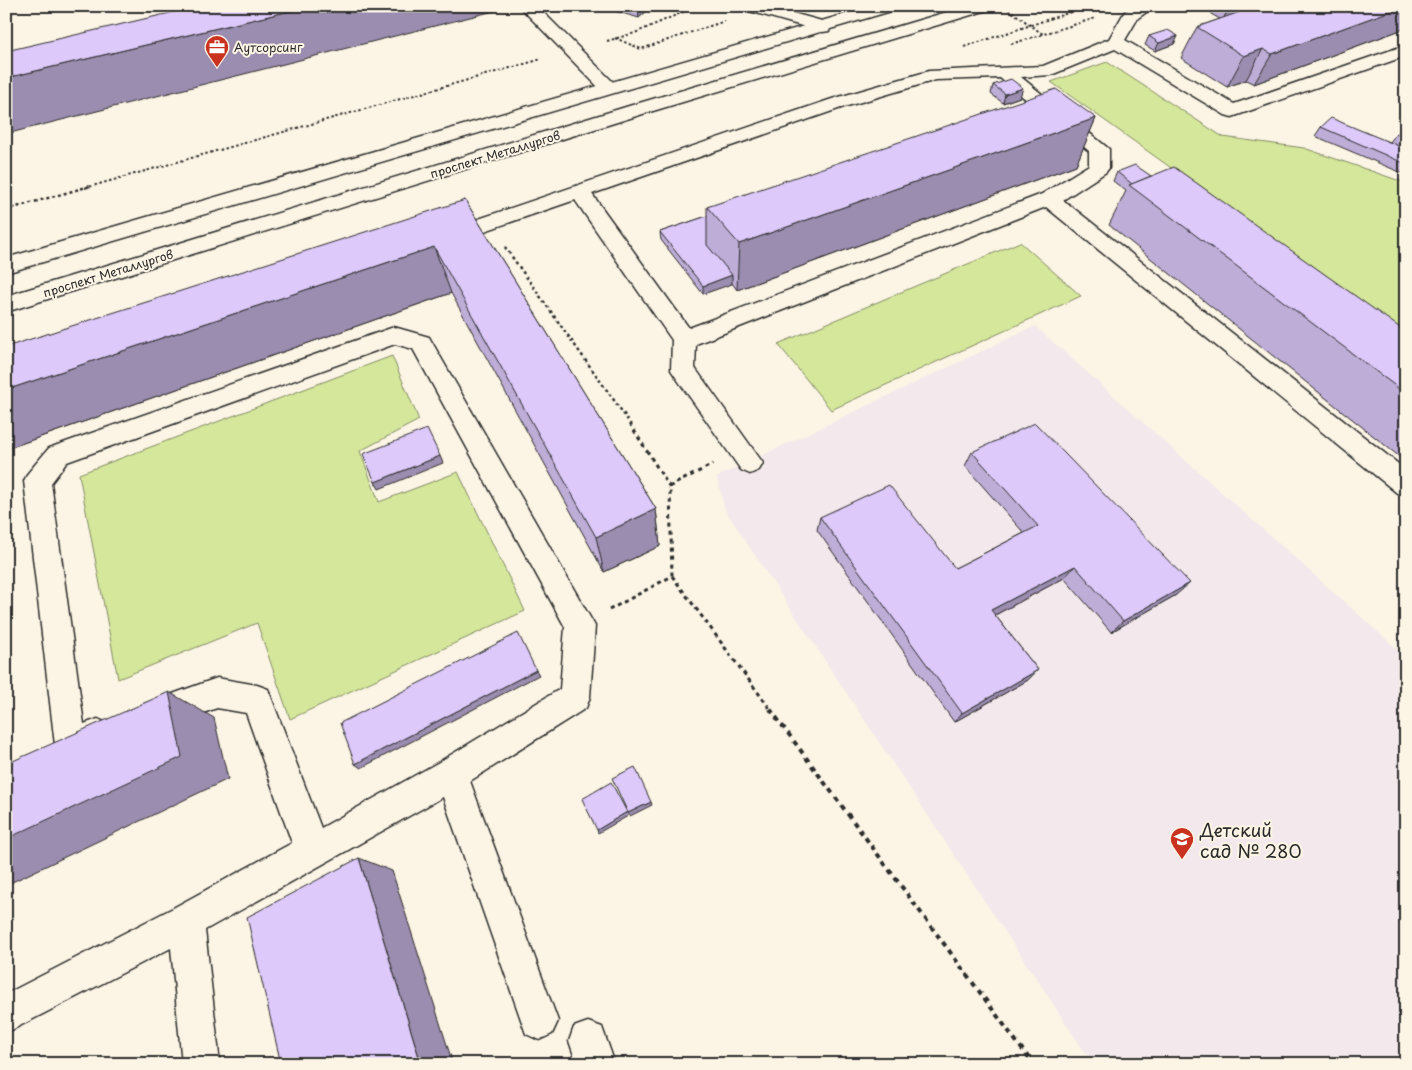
<svg xmlns="http://www.w3.org/2000/svg" width="1412" height="1070" viewBox="0 0 1412 1070" font-family="'Playpen Sans',sans-serif">
<style>
.built{fill:#f3e8eb}
.green{fill:#d5e79b;stroke:#808963}
.lines{fill:none;stroke-linecap:round;stroke-linejoin:round}
.minor-casing{stroke:#2b2b2b;stroke-width:3}
.major-casing{stroke:#2b2b2b;stroke-width:3}
.path-far3{stroke:#2b2b2b;stroke-width:2;stroke-dasharray:2.5 2.5;stroke-linecap:butt}
.path-far2{stroke:#2b2b2b;stroke-width:2.5;stroke-dasharray:3 3;stroke-linecap:butt}
.path-far1{stroke:#2b2b2b;stroke-width:3;stroke-dasharray:4 4;stroke-linecap:butt}
.path{stroke:#2b2b2b;stroke-width:4;stroke-dasharray:5 5;stroke-linecap:butt}
.minor{fill:#fcf5e5;fill-rule:evenodd}
.major{fill:#fcf5e5;fill-rule:evenodd}
.path-bridge{stroke:#2b2b2b;stroke-width:2;stroke-dasharray:2.5 2.5;stroke-linecap:butt}
.wall{fill:#beadd7;stroke:#2b2b2b}
.shaded-wall{fill:#9b8daf;stroke:#2b2b2b}
.building{fill:#ddc9fa;stroke:#2b2b2b}
.labels{text-anchor:middle;dominant-baseline:central;stroke-width:4;stroke-linejoin:round;paint-order:stroke}
.far-poi-label{font-size:12px;fill:#2b2b2b;stroke:#fcf5e5;text-anchor:start}
.far-street-label{font-size:12px;fill:#2b2b2b;stroke:#fcf5e5}
.near-poi-label{font-size:18px;fill:#2b2b2b;stroke:#fcf5e5;text-anchor:start}
</style>
<rect width="100%" height="100%" fill="#fcf5e5"/>
<filter id="ink" filterUnits="userSpaceOnUse"><feTurbulence type="fractalNoise" baseFrequency=".02" numOctaves="2"/><feDisplacementMap in="SourceGraphic" scale="10" xChannelSelector="R" yChannelSelector="G"/><feConvolveMatrix kernelMatrix="1 2 1 2 8 2 1 2 1" color-interpolation-filters="sRGB"/></filter>
<g filter="url(#ink)">
<polygon class="built" points="1035,326 1406,657 1406,1064 1093,1064 725,510 717,477"/>
<g class="green">
<polygon points="1107,62 1223,137 1304,148 1406,183 1406,336 1051,82"/>
<polygon points="1020,242 1081,296 831,410 778,344"/>
<polygon points="392,356 419,420 360,451 379,502 458,472 525,611 290,719 257,623 118,679 79,474"/>
</g>
<g class="lines">
<g class="minor-casing">
<g id="minor">
<polygon points="519,6 537,6 615,84 618,88 615,92 609,93 603,92"/>
<polygon points="740,6 767,6 829,23 831,27 829,31 823,32 742,9"/>
<path d="M1135 6H1155L1138 18 1125 40 1234 104 1406 45V56L1232 117 1225 115 1115 49 1051 75 1021 77 1109 149V168L1106 172 1063 200 1406 470V496L1397 493 1046 207 696 344 695 368 763 463 759 470 750 474 741 470 675 376 671 370 672 340 575 200 447 244 440 242 436 237 440 232 832 99 929 71 1043 66 1109 39 1125 11ZM1000 78 1089 151V165L1042 194 689 328 592 194 844 107 936 80Z"/>
<polygon points="394,327 429,337 595,626 590,697 586,708 470,781 558,1021 552,1034 539,1040 526,1034 443,797 205,930 220,1064 182,1064 171,948 6,1033 6,994 173,908 292,843 246,713 217,708 153,731 142,727 137,716 142,705 217,678 257,685 268,689 321,828 439,762 560,689 565,627 413,349 395,344 67,462 51,483 84,724 98,719 109,724 114,735 109,746 71,761 60,756 55,745 24,481 28,473 49,448"/>
<polygon points="588,1022 602,1027 615,1064 577,1064 569,1041 574,1027"/>
</g>
</g>
<g class="major-casing">
<g id="major">
<polygon points="873,6 900,6 898,9 6,273 6,258"/>
<polygon points="967,6 993,6 991,9 643,114 6,312 6,296 629,106"/>
</g>
</g>
<g class="path-far3">
<polyline points="615,38 641,49 725,21"/>
<polyline points="607,41 635,33 697,6"/>
<polyline points="1011,44 1096,18"/>
<polyline points="964,47 1089,6"/>
<polyline points="85,188 542,59"/>
</g>
<g class="path-far2">
<polyline points="6,210 90,186"/>
<polyline points="505,247 628,420"/>
</g>
<g class="path-far1">
<polyline points="669,487 713,464"/>
<polyline points="672,576 771,710"/>
<polyline points="609,610 672,576 670,488 627,419"/>
</g>
<polyline class="path" points="770,709 1033,1064"/>
<use href="#minor" class="minor"/>
<use href="#major" class="major"/>
<polyline class="path-bridge" points="1004,6 1044,35"/>
</g>
<g class="wall">
<polygon points="598,6 652,6 639,18"/>
<polygon points="1215,6 1250,6 1249,9 1406,6 1406,28 1254,84 1246,80 1227,87 1181,58 1197,27 1220,19 1211,14"/>
<polygon points="1149,36 1178,36 1174,44 1155,51 1145,45"/>
<polygon points="993,85 1020,97 1003,103 991,94"/>
<polygon points="1096,118 1076,165 737,290 732,283 703,294 661,240 660,232 707,216 707,207"/>
<polygon points="1321,127 1390,142 1396,134 1406,128 1406,170 1402,173 1315,136"/>
<polygon points="1117,172 1151,176 1406,332 1406,462 1109,225 1126,191 1113,181"/>
<polygon points="465,200 656,509 660,546 604,572 451,293 6,449"/>
<polygon points="972,452 1176,595 1111,632 1064,578 995,615 1038,670 1028,680 954,722 817,530 820,517 955,568 1024,533 965,466"/>
</g>
<g class="shaded-wall">
<polygon points="311,6 497,6 498,10 6,134 6,78"/>
<polygon points="642,6 652,6 639,18 638,10"/>
<polygon points="1243,6 1250,6 1248,11 1222,21 1227,12"/>
<polygon points="1404,6 1406,6 1406,28 1254,84 1272,54"/>
<polygon points="1178,36 1174,44 1155,51 1159,43"/>
<polygon points="1263,49 1246,80 1227,87 1244,56"/>
<polygon points="1023,88 1020,97 1003,103 1005,94"/>
<polygon points="1096,118 1076,165 737,290 739,244"/>
<polygon points="434,247 451,293 6,449 6,390"/>
<polygon points="732,275 732,284 703,294 703,286"/>
<polygon points="440,456 443,463 379,489 375,482"/>
<polygon points="656,509 660,546 604,572 596,537"/>
<polygon points="1075,566 1064,578 982,622 991,610"/>
<polygon points="1190,583 1176,595 1111,632 1123,621"/>
<polygon points="536,670 539,675 361,768 355,764"/>
<polygon points="1038,670 1028,680 954,722 962,713"/>
<polygon points="169,692 214,718 228,779 6,885 6,839"/>
<polygon points="6,748 12,811 6,809"/>
<polygon points="651,802 652,805 630,816 628,813"/>
<polygon points="627,812 628,816 598,833 597,830"/>
<polygon points="359,858 392,871 453,1064 421,1064"/>
</g>
<g class="building">
<polygon points="200,6 311,6 6,78 6,51"/>
<polygon points="627,6 642,6 638,10"/>
<polygon points="1216,6 1243,6 1227,12"/>
<polygon points="1257,6 1404,6 1272,54 1263,49 1244,56 1197,27"/>
<polygon points="1168,30 1178,36 1159,43 1149,36"/>
<polygon points="1011,79 1023,88 1005,94 993,85"/>
<polygon points="1056,89 1096,118 739,244 707,207"/>
<polygon points="1331,118 1406,149 1406,164 1321,127"/>
<polygon points="1406,128 1406,139 1396,134"/>
<polygon points="1135,165 1151,176 1132,184 1117,172"/>
<polygon points="1174,167 1406,332 1406,394 1129,185"/>
<polygon points="465,200 656,509 596,537 434,247 6,390 6,347"/>
<polygon points="707,216 707,245 732,275 703,286 660,232"/>
<polygon points="1035,423 1190,583 1123,621 1075,566 991,610 1038,670 962,713 820,517 889,485 955,568 1038,526 972,452"/>
<polygon points="427,429 440,456 375,482 363,454"/>
<polygon points="518,633 536,670 355,764 340,723"/>
<polygon points="169,692 182,757 6,839 6,764"/>
<polygon points="635,767 651,802 628,813 612,778"/>
<polygon points="611,782 627,812 597,830 582,799"/>
<polygon points="359,858 421,1064 281,1064 247,917"/>
</g>
</g>
<defs>
<g id="office-pin" transform="scale(1.25)"><path d="M0 17L-7.5 6A9.5 9.5 0 1 1 7.5 6Z" fill="#c8321e" stroke="#fcf5e5"/><path d="M-6-3h4V-5.5h4V-3h4V5H-6ZM-1-4.5V-3h2v-1.5ZM-6 0V1H6V0Z" fill="#fff"/></g>
<g id="school-pin" transform="scale(1.25)"><path d="M0 17L-7.5 6A9.5 9.5 0 1 1 7.5 6Z" fill="#c8321e" stroke="#fcf5e5"/><path d="M0-5L7-2L0 1L-7-2ZM-4 1L0 2.5L4 1V4Q0 6-4 4Z" fill="#fff"/></g>
</defs>
<g fill-rule="evenodd">
<use href="#office-pin" x="217" y="47"/>
<use href="#school-pin" x="1182" y="839"/>
</g>
<g class="labels">
<g class="far-poi-label">
<text x="234" y="47">Аутсорсинг</text>
</g>
<g class="far-street-label">
<text transform="translate(495 154) rotate(-17)">проспект Металлургов</text>
<text transform="translate(108 273) rotate(-17)">проспект Металлургов</text>
</g>
<g class="near-poi-label">
<text x="1200" y="829">Детский<tspan x="1200" dy="21">сад № 280</tspan></text>
</g>
</g>
<rect width="1412" height="1070" fill="none" stroke="#fcf5e5" stroke-width="25"/>
<rect x="12" y="12" width="1387" height="1045" fill="none" stroke="#2b2b2b" stroke-width="2" filter="url(#ink)"/>
</svg>
